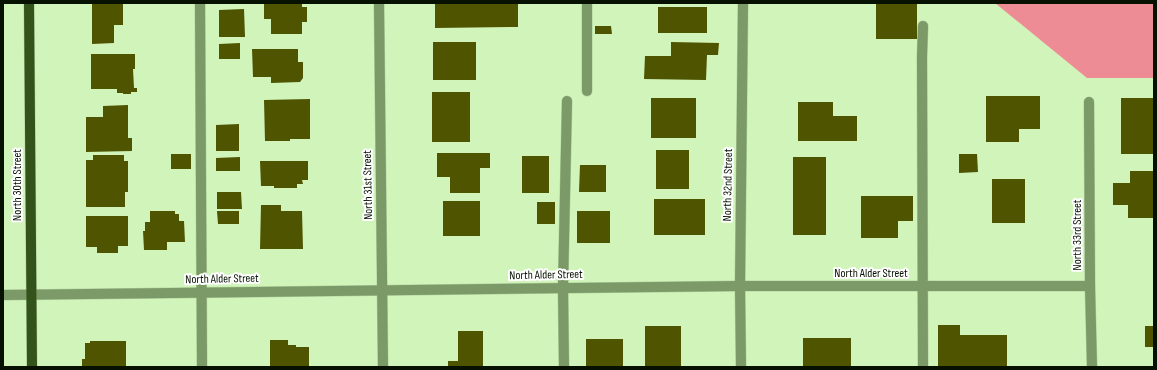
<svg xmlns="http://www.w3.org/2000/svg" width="1157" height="370" viewBox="0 0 1157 370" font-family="'Sofia Sans Condensed',sans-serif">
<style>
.forest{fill:#ee8c96}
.building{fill:#4f5401}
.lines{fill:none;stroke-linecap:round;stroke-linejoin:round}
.minor-casing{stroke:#b0d09c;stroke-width:11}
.major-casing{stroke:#b0d09c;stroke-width:11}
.minor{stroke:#7b9a68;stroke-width:10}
.major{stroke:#33531b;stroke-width:10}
.labels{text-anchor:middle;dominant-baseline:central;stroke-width:4;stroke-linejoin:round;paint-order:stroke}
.street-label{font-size:12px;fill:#061101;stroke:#fff}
</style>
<rect width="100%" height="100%" fill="#d0f4ba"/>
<polygon class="forest" points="995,3 1154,3 1154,78 1087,78"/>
<g class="building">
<polygon points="92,3 123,3 123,25 114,25 114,43 92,44"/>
<polygon points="264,3 302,3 302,7 307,7 307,22 302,22 302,34 271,34 271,19 264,19"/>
<polygon points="435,3 518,3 518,27 435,28"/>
<rect x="876" y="3" width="41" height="36"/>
<rect x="658" y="7" width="49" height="26"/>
<polygon points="244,9 245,37 219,37 219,10"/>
<polygon points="595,26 611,26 612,34 595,34"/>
<rect x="433" y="42" width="43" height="38"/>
<polygon points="671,42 719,43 718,55 707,55 706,80 644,79 645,56 671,56"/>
<polygon points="240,43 240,59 219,59 219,44"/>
<polygon points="252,49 298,49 298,62 303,62 303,78 300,82 271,83 271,77 253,77"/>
<polygon points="91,54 135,54 135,69 133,69 134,88 137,88 137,92 131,92 131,94 123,94 123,93 117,93 117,89 91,89"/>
<rect x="432" y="92" width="38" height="50"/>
<polygon points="986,96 1040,96 1040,129 1019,129 1019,142 986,142"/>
<rect x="651" y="98" width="45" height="40"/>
<rect x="1121" y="98" width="33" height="56"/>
<polygon points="310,99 310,139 290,139 290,141 265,141 264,100"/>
<polygon points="798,102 833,102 833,116 857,116 857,141 798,141"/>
<polygon points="128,105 128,138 132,138 132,151 86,152 86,117 103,117 103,106"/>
<polygon points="239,124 239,151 216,151 216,125"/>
<rect x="656" y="150" width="33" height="39"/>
<polygon points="437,153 490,153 490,168 480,168 480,193 450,193 450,177 437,177"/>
<rect x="171" y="154" width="20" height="15"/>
<polygon points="959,154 977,154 978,172 959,173"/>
<polygon points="93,155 124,155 124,161 128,161 128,192 125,192 125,207 86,207 86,160 93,160"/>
<rect x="522" y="156" width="27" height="37"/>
<polygon points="240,157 240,171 216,171 216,158"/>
<rect x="793" y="157" width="33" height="78"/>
<polygon points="260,161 308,161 308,180 302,180 303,184 297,184 297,188 274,188 274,186 261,186"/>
<polygon points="580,165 606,165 606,192 579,192"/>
<polygon points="1130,171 1154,171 1154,218 1128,218 1128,205 1113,205 1113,183 1130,183"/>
<rect x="992" y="179" width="33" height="44"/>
<polygon points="217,192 241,192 242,209 217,209"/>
<polygon points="861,196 913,196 913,221 898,221 898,238 861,238"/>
<rect x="654" y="199" width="51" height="36"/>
<rect x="443" y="201" width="37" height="35"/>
<rect x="537" y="202" width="18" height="22"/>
<polygon points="261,205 281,205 281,211 302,211 303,249 260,249"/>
<polygon points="150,211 175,211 175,214 179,214 179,221 184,221 185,242 167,242 167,250 144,250 143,231 145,231 145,222 150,222"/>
<polygon points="217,211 239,211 239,224 218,224"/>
<rect x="577" y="211" width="33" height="32"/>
<polygon points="86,216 128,216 128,246 118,246 118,253 97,253 97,247 86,247"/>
<polygon points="938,325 960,325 960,335 1007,335 1007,367 938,367"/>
<rect x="645" y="326" width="36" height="41"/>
<rect x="1145" y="326" width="9" height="21"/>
<polygon points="458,331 483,331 483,367 448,367 448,361 458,361"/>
<rect x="803" y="338" width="48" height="29"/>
<rect x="586" y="339" width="37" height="28"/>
<polygon points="270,340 288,340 288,345 296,345 296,347 309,347 309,367 270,367"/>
<polygon points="90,341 126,341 126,367 82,367 82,359 85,359 85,343 90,343"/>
</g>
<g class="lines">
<g class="minor-casing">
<g id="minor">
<polyline points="200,3 202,367"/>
<polyline points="379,3 383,367"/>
<polyline points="587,3 587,91"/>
<polyline points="1089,102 1090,286 1092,367"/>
<polyline points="3,295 740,286 1090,286"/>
<polyline points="564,367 563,288 567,101"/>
<polyline points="741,367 740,286 743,3"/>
<polyline points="923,367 922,57 923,26"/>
</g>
</g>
<g class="major-casing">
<polyline id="major" points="29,3 32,367"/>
</g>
<use href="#minor" class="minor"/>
<use href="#major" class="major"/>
</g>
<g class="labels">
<g class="street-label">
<text transform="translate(17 185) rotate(-90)">North 30th Street</text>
<text transform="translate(368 185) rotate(-91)">North 31st Street</text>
<text transform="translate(728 185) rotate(-89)">North 32nd Street</text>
<text transform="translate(1077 235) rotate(-90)">North 33rd Street</text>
<text x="871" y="273">North Alder Street</text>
<text transform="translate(546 275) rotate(-1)">North Alder Street</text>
<text transform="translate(222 279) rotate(-1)">North Alder Street</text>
</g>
</g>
<rect width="1157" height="370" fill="none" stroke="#061101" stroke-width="8"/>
</svg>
